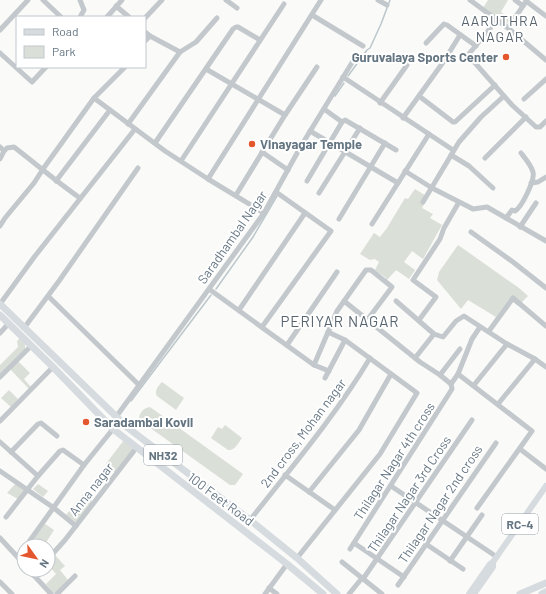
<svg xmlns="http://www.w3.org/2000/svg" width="546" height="594" viewBox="0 0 546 594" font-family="Barlow,sans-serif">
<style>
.green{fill:#dadfd7}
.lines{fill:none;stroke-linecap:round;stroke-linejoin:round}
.stream{stroke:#bbc7cb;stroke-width:1.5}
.minor{stroke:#c3c8cc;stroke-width:5}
.major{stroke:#d6dbdf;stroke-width:6}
.highway{stroke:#d6dbdf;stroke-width:7}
.poi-dot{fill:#e4572e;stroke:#fff;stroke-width:1.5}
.labels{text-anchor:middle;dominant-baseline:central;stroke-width:4;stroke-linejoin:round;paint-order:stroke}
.shield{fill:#fff;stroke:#939fa8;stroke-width:1}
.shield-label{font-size:12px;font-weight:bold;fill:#657683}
.poi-label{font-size:13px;font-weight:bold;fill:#657683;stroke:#fff;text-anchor:start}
.street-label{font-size:13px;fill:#657683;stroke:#fff}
.neighbourhood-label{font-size:14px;letter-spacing:1px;fill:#57646e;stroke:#fff}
.quarter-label{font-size:15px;letter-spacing:1px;fill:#57646e;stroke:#fff}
</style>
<rect width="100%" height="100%" fill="#fafaf8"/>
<g class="green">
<polygon points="488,0 508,0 501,12 510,19 506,25 483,8"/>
<polygon points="415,189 428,197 422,208 433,214 430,218 442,225 423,259 412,251 404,262 415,270 409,279 396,270 387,280 385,277 375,270 379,262 375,259 370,260 360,254 374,233 380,237 387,228 405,198 408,199"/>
<polygon points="458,245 519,288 528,296 518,306 509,299 496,317 468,300 461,309 437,280 439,272"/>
<polygon points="20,338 25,343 25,349 0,374 0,365 18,347 17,341"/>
<polygon points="18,361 30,373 24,379 31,387 29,389 10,369"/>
<path d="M162 382 184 398 176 410 157 396C154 391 158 386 162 382Z"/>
<polygon points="9,390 18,399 11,407 1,398"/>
<path d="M150 407 243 474 235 485H230L142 422 139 417C141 411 144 408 150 407Z"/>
<path d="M225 425 242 438C238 443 235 451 228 450L211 438 218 427 222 429Z"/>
<polygon points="124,440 133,449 115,473 105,465"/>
<polygon points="15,484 24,490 18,499 7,493"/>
<polygon points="38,484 48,491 43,497 33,489"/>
<polygon points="83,494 93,502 77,523 66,515"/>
<polygon points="45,524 54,530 45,544 34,538"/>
<polygon points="55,555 65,566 60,570 68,580 54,594 46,584 56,574 48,565 48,563"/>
</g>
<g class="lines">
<g class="stream">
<polyline points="348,76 367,50 370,48 381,24 390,0"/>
<polyline points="335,96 344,83"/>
<polyline points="216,289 253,237 277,196"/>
<polyline points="131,401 211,295"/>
</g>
<g class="minor">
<polyline points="43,0 61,17"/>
<polyline points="80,0 84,10 80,17"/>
<polyline points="226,0 237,8"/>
<polyline points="378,0 387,5"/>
<polyline points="470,0 497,20"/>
<polyline points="515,0 523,6"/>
<polyline points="527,0 508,28 497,20 468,55 512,105 536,127 540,127 546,121"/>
<polyline points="526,1 546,16"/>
<polyline points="116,6 129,17"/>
<polyline points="312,15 363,46"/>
<polyline points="107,17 122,0"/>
<polyline points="145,18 162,0"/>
<polyline points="508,28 546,60"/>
<polyline points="0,30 28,0"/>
<polyline points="145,32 150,36 145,41"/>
<polyline points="150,36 180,52"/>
<polyline points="426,43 444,24 447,25 476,46"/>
<polyline points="0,53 32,82 46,67"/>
<polyline points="206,69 285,115"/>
<polyline points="343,77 453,150"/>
<polyline points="419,96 453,122 455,122 495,85"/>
<polyline points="94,98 165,151 208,179 264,213"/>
<polyline points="524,99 546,79"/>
<polyline points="380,103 407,65"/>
<polyline points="324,109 342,122"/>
<polyline points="403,118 444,61 460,35"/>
<polyline points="128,124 180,52 196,42 217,18"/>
<polyline points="310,131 398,183 429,134"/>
<polyline points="155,143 233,29 236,27 238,27 260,40"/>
<polyline points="0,147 4,151 0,159"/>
<path d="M4 151 7 148 14 147C36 164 57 182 80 198"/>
<polyline points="262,152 288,170"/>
<polyline points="451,155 469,166 493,188"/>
<polyline points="485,158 526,117"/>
<polyline points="181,161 284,4"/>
<polyline points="405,171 432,188 473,209 487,207 546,241"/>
<polyline points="208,179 321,0"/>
<polyline points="56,181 110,110"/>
<polyline points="307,181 342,122 345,120 396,150"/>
<polyline points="531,183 538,182 546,177"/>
<polyline points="319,193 360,128"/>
<polyline points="236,195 285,115 317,67"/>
<polyline points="423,202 459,142 481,117 504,96"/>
<path d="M506 218 512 210 515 211C522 207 535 180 533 172 531 165 525 158 521 153"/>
<polyline points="339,219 385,143"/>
<polyline points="372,224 398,183"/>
<polyline points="0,226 5,218 34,183 43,169 94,98 125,67"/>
<polyline points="520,227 536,203"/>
<polyline points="471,232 513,262 546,288"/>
<polyline points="209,289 314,365 329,371"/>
<polyline points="48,296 139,385"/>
<polyline points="344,301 420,362 440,375 451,384 452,389 350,549"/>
<polyline points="396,301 434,334"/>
<polyline points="0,304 35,256 135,129"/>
<polyline points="239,310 305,213"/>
<polyline points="419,320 436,297 413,280 440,239 444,228 459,202"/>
<polyline points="262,327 331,231 276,192"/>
<polyline points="24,328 59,281 138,168"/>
<polyline points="489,331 513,298 546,326"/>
<polyline points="0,333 9,323"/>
<polyline points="287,345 337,272"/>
<polyline points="415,358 434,334 443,337 456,321 464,316 507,344 535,359 546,367"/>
<polyline points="314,365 337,311 366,270 371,270 392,287 368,319"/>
<polyline points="458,374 532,431 477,508"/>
<polyline points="440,375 460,349"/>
<polyline points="0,377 31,346"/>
<polyline points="325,378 345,340"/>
<polyline points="451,384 458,374 472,339 480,327"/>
<polyline points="474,385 507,344"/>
<polyline points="498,404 535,359"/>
<polyline points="0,421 53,367"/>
<polyline points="0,442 38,476"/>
<polyline points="520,449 546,469"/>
<polyline points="11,452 38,424 41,423 57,436"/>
<polyline points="0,471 54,508 76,526"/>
<polyline points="285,475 335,510"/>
<polyline points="391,486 497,557"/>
<polyline points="309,492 359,430 391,374"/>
<polyline points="6,517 38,476 60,451 63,450 84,465"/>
<path d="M250 520C291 468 336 415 370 358"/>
<polyline points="0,538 24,564"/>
<polyline points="354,543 404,577"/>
<polyline points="426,544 463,569"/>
<polyline points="26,546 84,465 113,429 116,417 264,213 301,146 353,61"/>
<polyline points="18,556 24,549"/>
<polyline points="297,558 380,454 417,393 345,340 328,332"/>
<polyline points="48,559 65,540 137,447"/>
<polyline points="450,561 482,515"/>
<polyline points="342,562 382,594"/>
<polyline points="29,570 51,594"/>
<polyline points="33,575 37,570"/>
<polyline points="363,579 472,420"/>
<polyline points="0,582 12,594"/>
<polyline points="398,585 496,443"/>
<polyline points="269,588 277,594"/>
<polyline points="57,594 75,576"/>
<polyline points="265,594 287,564"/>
<polyline points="349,594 362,578"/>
</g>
<g class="major">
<polyline points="469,594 490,564 493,562 546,486"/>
<polyline points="474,594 493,567 493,562"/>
</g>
<g class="highway">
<polyline points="0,304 128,428 250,520 297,558 337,594"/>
<polyline points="0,315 53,367 113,429 287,564 323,594"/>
<polyline points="520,594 546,583"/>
<polyline points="542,594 546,592"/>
</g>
</g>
<g class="poi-dot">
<circle cx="506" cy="57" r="4"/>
<circle cx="252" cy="144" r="4"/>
<circle cx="86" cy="422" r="4"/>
</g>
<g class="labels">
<g class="shield">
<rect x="144" y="445" width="38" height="20" rx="3"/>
<rect x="502" y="514" width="36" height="20" rx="3"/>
</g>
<g class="shield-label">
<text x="163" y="455">NH32</text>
<text x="520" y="524">RC-4</text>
</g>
<g class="poi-label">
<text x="498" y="57" text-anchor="end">Guruvalaya Sports Center</text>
<text x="260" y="144">Vinayagar Temple</text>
<text x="94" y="422">Saradambal Kovil</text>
</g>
<g class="street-label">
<text transform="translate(232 237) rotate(-55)">Saradhambal Nagar</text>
<text transform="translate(303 433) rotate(-53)">2nd cross, Mohan nagar</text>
<text transform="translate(394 461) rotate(-57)">Thilagar Nagar 4th cross</text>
<text transform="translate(91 489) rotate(-52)">Anna nagar</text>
<text transform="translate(409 494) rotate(-56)">Thilagar Nagar 3rd Cross</text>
<text transform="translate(221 499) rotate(37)">100 Feet Road</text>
<text transform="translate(440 504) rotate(-56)">Thilagar Nagar 2nd cross</text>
</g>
<g class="neighbourhood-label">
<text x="500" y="20">AARUTHRA<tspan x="500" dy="16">NAGAR</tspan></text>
</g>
<g class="quarter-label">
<text x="340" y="321">PERIYAR NAGAR</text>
</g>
</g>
<rect x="16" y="16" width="130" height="52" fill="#ffffff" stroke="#c1c8cd"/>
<rect x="24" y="29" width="20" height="6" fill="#d6dbdf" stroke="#c1c8cd"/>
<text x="52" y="36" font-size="12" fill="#657683">Road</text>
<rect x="24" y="46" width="20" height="12" fill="#dadfd7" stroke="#c1c8cd"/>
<text x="52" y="56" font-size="12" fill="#657683">Park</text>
<g transform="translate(36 558) rotate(123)"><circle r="19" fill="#ffffff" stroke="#c1c8cd"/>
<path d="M0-3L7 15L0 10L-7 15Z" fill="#e4572e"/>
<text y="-6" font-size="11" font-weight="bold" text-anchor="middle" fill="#657683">N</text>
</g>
</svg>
